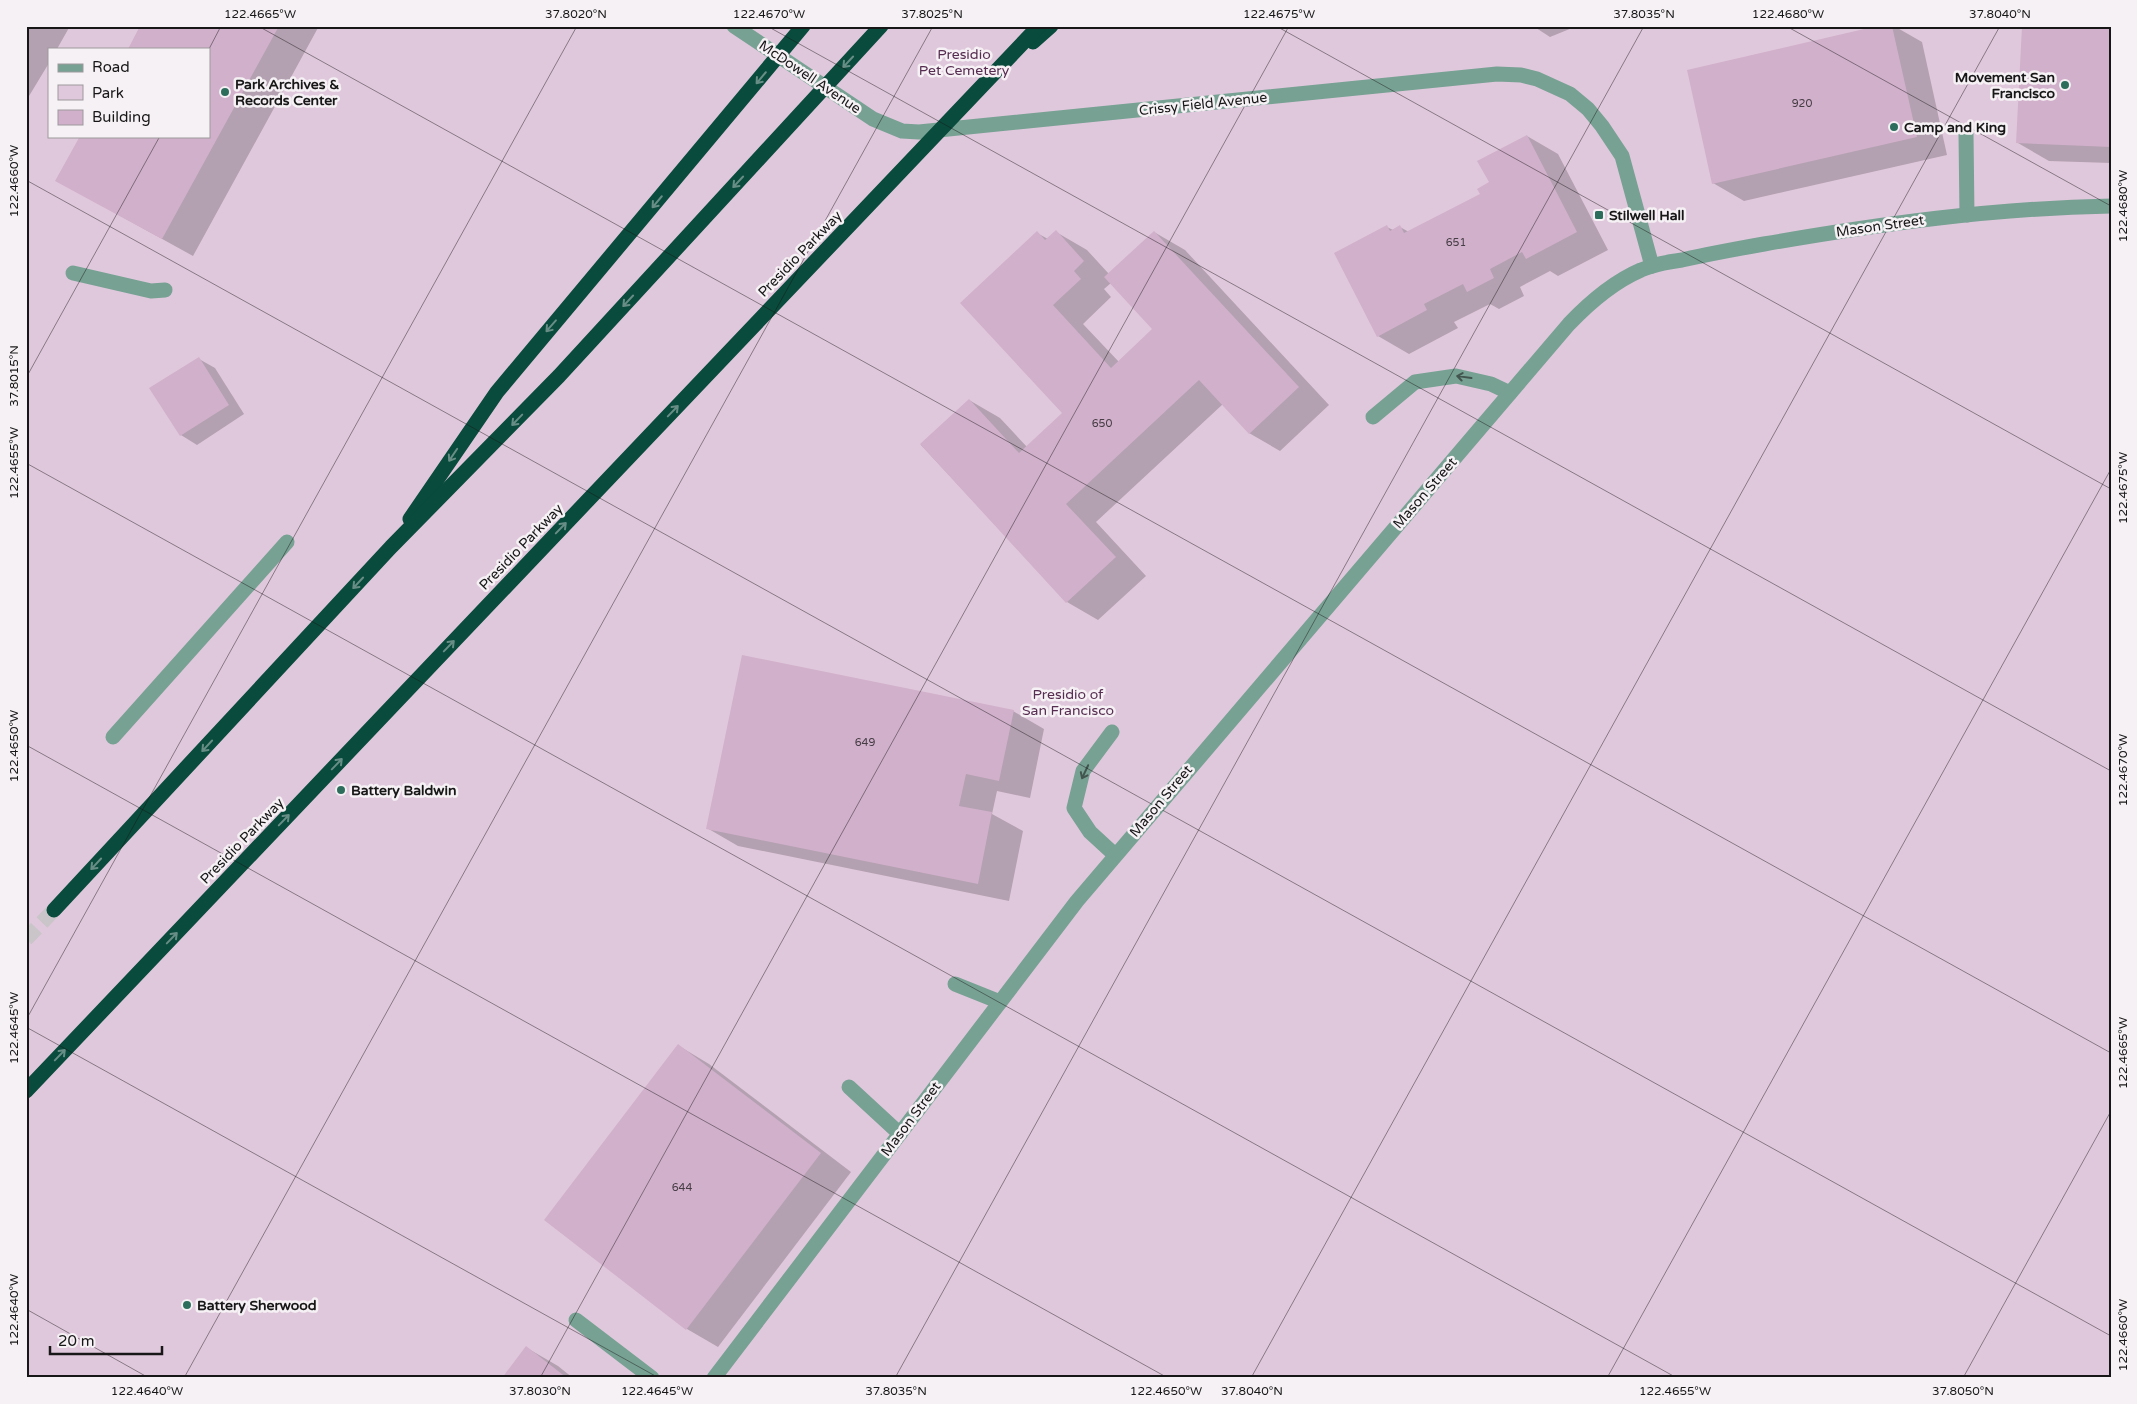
<svg xmlns="http://www.w3.org/2000/svg" width="2137" height="1404" viewBox="0 0 2137 1404" font-family="'Varela Round',sans-serif">
<style>
.green{fill:#e0c8dc;fill-rule:evenodd}
.shadow{fill:#0003;fill-rule:evenodd}
.building{fill:#d1b0cb}
.lines{fill:none;stroke-linecap:round;stroke-linejoin:round}
.highway-tunnel{stroke:#c9c5c8;stroke-width:15;stroke-dasharray:15 8;stroke-linecap:butt}
.minor{stroke:#77a193;stroke-width:15}
.highway{stroke:#094b3c;stroke-width:15}
.oneway{stroke:#678d86}
.oneway2{stroke:#43554f}
.ticks{fill:none;stroke:#181718;stroke-width:1;stroke-opacity:0.45}
.poi-dot{fill:#2d6d5b;stroke:#f5f1f4;stroke-width:2}
.labels{text-anchor:middle;dominant-baseline:central;stroke-width:5;stroke-linejoin:round;paint-order:stroke}
.number-label{font-size:11px;fill:#463d45}
.park-label{font-size:14px;fill:#572c51;stroke:#f5f1f4}
.street-label{font-size:14px;fill:#181718;stroke:#f5f1f4}
.poi-label{font-size:14px;font-weight:bold;fill:#181718;stroke:#f5f1f4;text-anchor:start}
.neatline{fill:none;stroke:#181718;stroke-width:2}
.ticks-label{font-size:12px;text-anchor:middle;fill:#181718}
</style>
<rect width="100%" height="100%" fill="#e8e4e7"/>
<path class="green" d="M26 26H2111V1378H26ZM49 49H209V136H49Z"/>
<g class="shadow">
<polygon points="26,26 70,26 57,49 49,49 49,63 26,101"/>
<polygon points="142,26 319,26 193,256 88,198 209,136 209,49"/>
<polygon points="1533,26 1577,26 1550,37"/>
<polygon points="1883,26 1894,26 1922,42 1947,155 1744,201 1713,183"/>
<polygon points="2111,26 2111,163 2049,161 2018,143"/>
<polygon points="1527,136 1558,154 1608,250 1558,276 1550,271 1520,287 1524,296 1499,309 1490,304 1454,322 1458,328 1409,354 1378,336 1387,227 1393,230 1400,227 1409,232 1482,194"/>
<path d="M1056 232 1087 250 1109 274 1154 232 1185 250 1329 405 1280 451 1249 433 1223 404 1096 522 1146 576 1098 620 1067 602 921 445 969 400 1000 418 1027 447 1064 413 1037 233 1048 239ZM1111 283 1154 329 1119 362 1083 324 1111 297 1104 289Z"/>
<polygon points="199,359 215,368 244,414 197,445 181,435"/>
<polygon points="1013,711 1044,729 1030,798 997,791 992,814 1023,831 1009,901 738,846 707,828"/>
<polygon points="679,1046 709,1064 851,1172 718,1347 687,1329 545,1220"/>
<polygon points="527,1348 558,1366 573,1378 504,1378"/>
</g>
<g class="building">
<polygon points="140,26 279,26 162,239 55,181 80,136 209,136 209,49 128,49"/>
<polygon points="1877,26 1892,26 1917,137 1712,184 1687,70"/>
<polygon points="2022,26 2111,26 2111,147 2016,143"/>
<polygon points="1527,135 1577,232 1526,259 1522,252 1490,269 1494,278 1467,292 1463,284 1424,304 1427,310 1377,337 1334,253 1387,225 1390,231 1400,225 1404,233 1480,194 1477,189 1489,182 1477,161"/>
<polygon points="1056,230 1084,261 1074,271 1081,279 1053,305 1111,368 1152,329 1104,277 1154,231 1299,387 1249,434 1199,380 1066,504 1116,557 1066,603 920,444 969,399 1019,453 1062,413 960,303 1037,231 1045,240"/>
<polygon points="199,357 229,405 180,436 149,388"/>
<polygon points="742,655 1014,710 999,781 966,774 959,806 992,812 978,884 706,829"/>
<polygon points="678,1044 821,1153 686,1330 544,1220"/>
<polygon points="526,1346 567,1378 502,1378"/>
</g>
<g class="lines">
<polyline class="highway-tunnel" points="26,939 54,910"/>
<g class="minor">
<polyline points="734,26 873,119 902,131 919,132 1497,74 1521,75 1537,79 1570,94 1588,109 1602,126 1622,156 1652,266"/>
<polyline points="1966,134 1967,215"/>
<polyline points="73,273 151,291 165,290"/>
<polyline points="1373,417 1415,382 1456,376 1491,384 1510,393"/>
<polyline points="1112,732 1083,771 1074,808 1090,832 1115,855"/>
<polyline points="113,737 287,542"/>
<polyline points="955,984 1000,1002"/>
<polyline points="849,1087 900,1134"/>
<polyline points="576,1320 652,1378"/>
<path d="M714 1378 1077 901 1569 324C1590 302 1613 282 1641 270 1654 264 1668 262 1682 260 1709 254 1736 249 1764 244 1879 224 1994 208 2111 206"/>
</g>
<g class="highway">
<polyline points="1033,42 1051,26"/>
<polyline points="410,519 497,392 803,26"/>
<polyline points="54,910 391,547 559,376 881,26"/>
<polyline points="26,1091 1039,26"/>
</g>
</g>
<defs><path id="oneway-shaft" d="M-6 0H5M1.5-3L5.5 0L1.5 3" fill="none" stroke-width="1.6" stroke-linecap="round" stroke-linejoin="round" transform="scale(1.25)"/></defs>
<g class="oneway">
<use href="#oneway-shaft" transform="translate(848 62) rotate(133)"/>
<use href="#oneway-shaft" transform="translate(761 78) rotate(130)"/>
<use href="#oneway-shaft" transform="translate(738 182) rotate(133)"/>
<use href="#oneway-shaft" transform="translate(657 202) rotate(130)"/>
<use href="#oneway-shaft" transform="translate(628 301) rotate(133)"/>
<use href="#oneway-shaft" transform="translate(551 326) rotate(131)"/>
<use href="#oneway-shaft" transform="translate(673 411) rotate(-46)"/>
<use href="#oneway-shaft" transform="translate(517 420) rotate(134)"/>
<use href="#oneway-shaft" transform="translate(453 455) rotate(124)"/>
<use href="#oneway-shaft" transform="translate(561 528) rotate(-46)"/>
<use href="#oneway-shaft" transform="translate(358 583) rotate(133)"/>
<use href="#oneway-shaft" transform="translate(449 646) rotate(-46)"/>
<use href="#oneway-shaft" transform="translate(207 746) rotate(133)"/>
<use href="#oneway-shaft" transform="translate(337 764) rotate(-46)"/>
<use href="#oneway-shaft" transform="translate(284 820) rotate(-46)"/>
<use href="#oneway-shaft" transform="translate(96 864) rotate(133)"/>
<use href="#oneway-shaft" transform="translate(172 938) rotate(-46)"/>
<use href="#oneway-shaft" transform="translate(60 1055) rotate(-46)"/>
</g>
<g class="oneway2">
<use href="#oneway-shaft" transform="translate(1464 377) rotate(-172)"/>
<use href="#oneway-shaft" transform="translate(1085 772) rotate(115)"/>
</g>
<path class="ticks" d="M258 26 2111 1053M767 26 2111 771M1276 26 2111 489M1786 26 2111 206M209 49 221 26M26 180 2111 1336M26 378 160 136M26 463 1677 1378M26 745 1168 1378M26 1020 577 26M26 1027 659 1378M26 1309 149 1378M184 1378 933 26M540 1378 1289 26M895 1378 1644 26M1251 1378 2000 26M1607 1378 2111 469M1963 1378 2111 1111"/>
<g class="poi-dot">
<circle cx="2065" cy="85" r="5"/>
<circle cx="225" cy="92" r="5"/>
<circle cx="1894" cy="127" r="5"/>
<rect x="1594" y="210" width="10" height="10" rx="2.5"/>
<circle cx="341" cy="790" r="5"/>
<circle cx="187" cy="1305" r="5"/>
</g>
<g class="labels">
<g class="number-label">
<text x="1802" y="103">920</text>
<text x="1456" y="242">651</text>
<text x="1102" y="423">650</text>
<text x="865" y="742">649</text>
<text x="682" y="1187">644</text>
</g>
<g class="park-label">
<text x="964" y="54">Presidio<tspan x="964" dy="16">Pet Cemetery</tspan></text>
<text x="1068" y="694">Presidio of<tspan x="1068" dy="16">San Francisco</tspan></text>
</g>
<g class="street-label">
<text transform="translate(810 77) rotate(34)">McDowell Avenue</text>
<text transform="translate(1203 104) rotate(-6)">Crissy Field Avenue</text>
<text transform="translate(1880 226) rotate(-8)">Mason Street</text>
<text transform="translate(800 254) rotate(-46)">Presidio Parkway</text>
<text transform="translate(1425 493) rotate(-49)">Mason Street</text>
<text transform="translate(521 547) rotate(-46)">Presidio Parkway</text>
<text transform="translate(1161 801) rotate(-50)">Mason Street</text>
<text transform="translate(242 841) rotate(-46)">Presidio Parkway</text>
<text transform="translate(911 1119) rotate(-53)">Mason Street</text>
</g>
<g class="poi-label">
<text x="2055" y="77" text-anchor="end">Movement San<tspan x="2055" dy="16">Francisco</tspan></text>
<text x="235" y="84">Park Archives &amp;<tspan x="235" dy="16">Records Center</tspan></text>
<text x="1904" y="127">Camp and King</text>
<text x="1609" y="215">Stilwell Hall</text>
<text x="351" y="790">Battery Baldwin</text>
<text x="197" y="1305">Battery Sherwood</text>
</g>
</g>
<rect width="2137" height="1404" fill="none" stroke="#f5f1f4" stroke-width="55"/>
<rect x="48" y="48" width="162" height="90" fill="#f5f1f4" stroke="#9d9a9c"/>
<rect x="58" y="64" width="25" height="8" fill="#77a193" stroke="#9d9a9c"/>
<text x="92" y="72" font-size="15" fill="#181718">Road</text>
<rect x="58" y="85" width="25" height="15" fill="#e0c8dc" stroke="#9d9a9c"/>
<text x="92" y="98" font-size="15" fill="#181718">Park</text>
<rect x="58" y="110" width="25" height="15" fill="#d1b0cb" stroke="#9d9a9c"/>
<text x="92" y="122" font-size="15" fill="#181718">Building</text>
<path d="M50 1346v8h112v-8" fill="none" stroke="#181718" stroke-width="2.5"/>
<text x="58" y="1346" font-size="15" fill="#181718" stroke="#f5f1f4" stroke-width="4" paint-order="stroke">20 m</text>
<rect x="28" y="28" width="2082" height="1348" class="neatline"/>
<g class="ticks-label">
<text x="260" y="18">122.4665°W</text>
<text x="576" y="18">37.8020°N</text>
<text x="769" y="18">122.4670°W</text>
<text x="932" y="18">37.8025°N</text>
<text x="1279" y="18">122.4675°W</text>
<text x="1644" y="18">37.8035°N</text>
<text x="1788" y="18">122.4680°W</text>
<text x="2000" y="18">37.8040°N</text>
<text transform="translate(14 181) rotate(-90)" y="4">122.4660°W</text>
<text transform="translate(2123 206) rotate(-90)" y="4">122.4680°W</text>
<text transform="translate(14 376) rotate(-90)" y="4">37.8015°N</text>
<text transform="translate(14 463) rotate(-90)" y="4">122.4655°W</text>
<text transform="translate(2123 488) rotate(-90)" y="4">122.4675°W</text>
<text transform="translate(14 746) rotate(-90)" y="4">122.4650°W</text>
<text transform="translate(2123 770) rotate(-90)" y="4">122.4670°W</text>
<text transform="translate(14 1028) rotate(-90)" y="4">122.4645°W</text>
<text transform="translate(2123 1053) rotate(-90)" y="4">122.4665°W</text>
<text transform="translate(14 1310) rotate(-90)" y="4">122.4640°W</text>
<text transform="translate(2123 1335) rotate(-90)" y="4">122.4660°W</text>
<text x="147" y="1395">122.4640°W</text>
<text x="540" y="1395">37.8030°N</text>
<text x="657" y="1395">122.4645°W</text>
<text x="896" y="1395">37.8035°N</text>
<text x="1166" y="1395">122.4650°W</text>
<text x="1252" y="1395">37.8040°N</text>
<text x="1675" y="1395">122.4655°W</text>
<text x="1963" y="1395">37.8050°N</text>
</g>
</svg>
